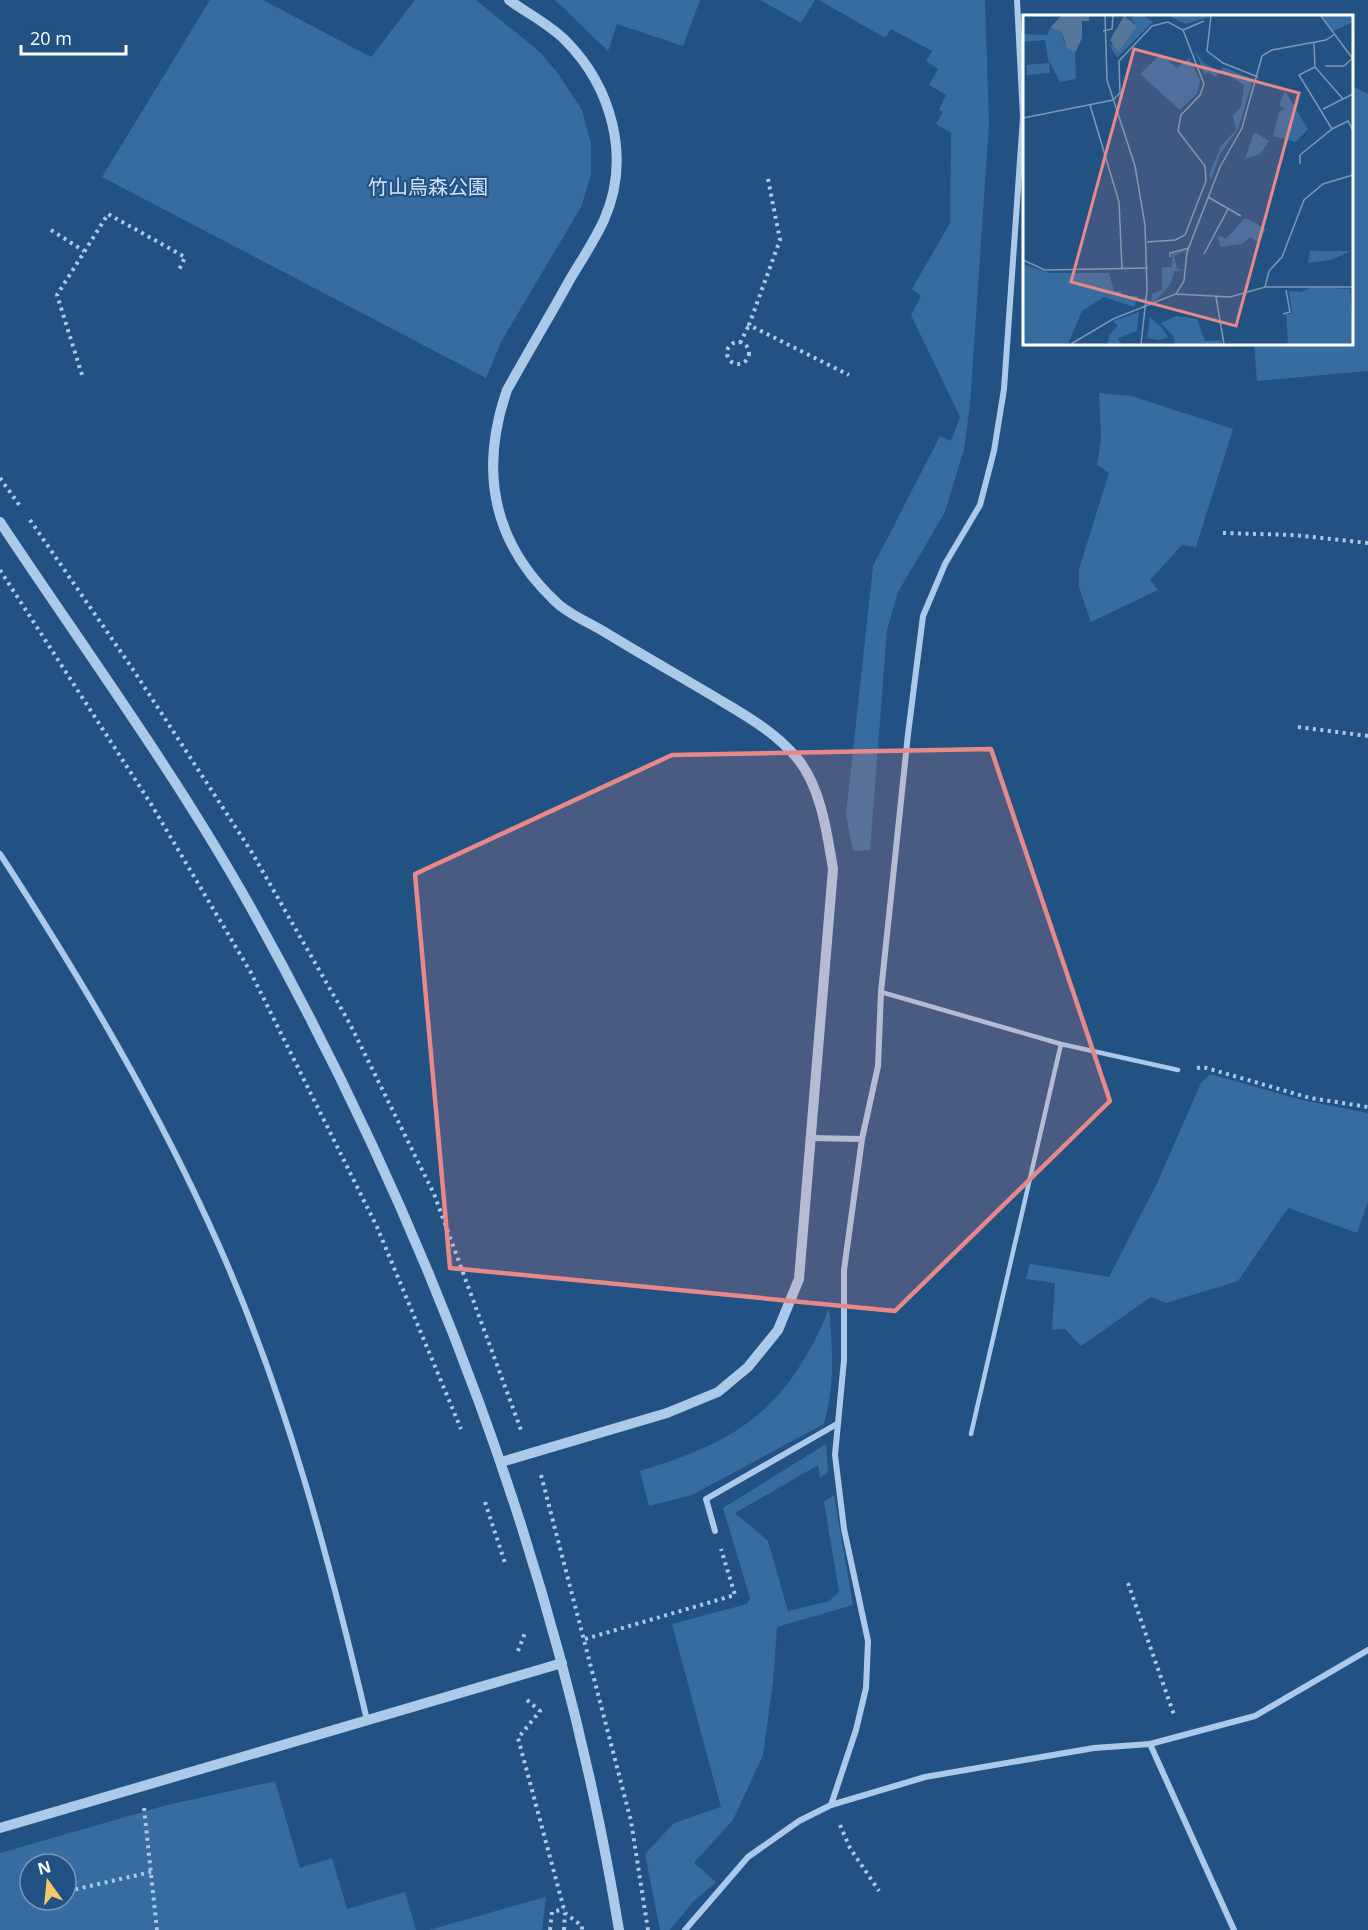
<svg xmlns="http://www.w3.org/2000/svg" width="1368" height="1930" viewBox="0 0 1368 1930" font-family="'Open Sans','Noto Sans JP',sans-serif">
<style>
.green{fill:#376ca0;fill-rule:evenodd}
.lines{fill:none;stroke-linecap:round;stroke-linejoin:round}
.path{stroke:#abc9e8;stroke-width:4;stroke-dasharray:3 4.5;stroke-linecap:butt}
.service{stroke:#abc9e8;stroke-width:4.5}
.minor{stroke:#abc9e8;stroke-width:6}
.tertiary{stroke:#abc9e8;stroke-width:10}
.marked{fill:#e88989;fill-opacity:0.2;stroke:#e88989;stroke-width:4.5;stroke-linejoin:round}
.labels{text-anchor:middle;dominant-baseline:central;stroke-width:4.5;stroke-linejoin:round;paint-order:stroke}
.park-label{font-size:20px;fill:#cfe2f6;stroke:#225183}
.inset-road{fill:none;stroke:#7a97b5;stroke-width:1.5}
.view{fill:#e88989;fill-opacity:0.15;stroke:#e88989;stroke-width:3}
.inset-edge{fill:none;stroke:#fff;stroke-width:3}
</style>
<rect width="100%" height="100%" fill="#225183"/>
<g class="green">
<polygon points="210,0 263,0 371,57 415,0 476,0 541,53 559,75 582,110 591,144 591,175 581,207 501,342 486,378 102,177"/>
<polygon points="555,0 700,0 683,46 617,24 608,51"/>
<polygon points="760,0 815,0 801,23"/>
<polygon points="819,0 985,0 989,124 970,405 964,449 945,512 898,592 887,630 870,850 853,851 846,815 873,566 940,436 951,441 960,417 911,315 921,296 912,289 950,223 951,133 936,124 943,112 939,110 946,95 929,85 938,69 926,61 932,51 891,29 885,38"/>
<polygon points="1352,86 1368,94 1368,371 1257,381 1254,344 1352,344"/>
<polygon points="1099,393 1132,396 1233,429 1196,547 1182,545 1150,580 1158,590 1091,622 1079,587 1079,569 1109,473 1097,465 1101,439"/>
<polygon points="1210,1074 1302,1100 1368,1113 1368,1202 1357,1233 1288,1208 1238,1281 1166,1303 1151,1297 1081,1346 1065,1329 1052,1330 1055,1283 1026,1279 1030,1264 1109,1277 1157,1183 1201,1083"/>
<path d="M829 1309C833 1351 835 1383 824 1424L692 1495 649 1506 640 1471C741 1440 787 1409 829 1309Z"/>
<polygon points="826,1444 828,1472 820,1478 818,1465 735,1513 768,1541 788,1611 829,1601 839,1592 824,1502 834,1495 853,1605 777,1627 773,1682 763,1755 733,1820 694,1863 716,1882 693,1902 670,1930 660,1930 645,1854 674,1823 721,1807 672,1624 747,1604 750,1598 723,1508"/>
<path d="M275 1781 300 1868 332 1858 347 1909 405 1892 416 1930H0V1853L167 1805ZM30 1864H66V1900H30Z"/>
<polygon points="546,1897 542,1930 429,1930 545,1897"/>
</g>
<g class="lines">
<g class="path">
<polyline points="768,179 780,240 749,325 849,375"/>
<polyline points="51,230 84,251"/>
<circle cx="738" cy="353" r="11"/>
<polyline points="740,343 749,325"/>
<polyline points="82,375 57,295 108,214 185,257 179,270"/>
<polyline points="0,478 20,506"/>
<polyline points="30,520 134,671 251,851 350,1024 434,1194 521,1430 525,1430"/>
<polyline points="1223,533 1294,535 1368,543"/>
<polyline points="0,570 151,804 250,971 377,1227 461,1429"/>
<polyline points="1298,727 1368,736"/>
<polyline points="1197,1068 1203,1067 1310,1098 1368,1107"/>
<polyline points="541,1475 631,1821 648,1930"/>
<polyline points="485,1502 506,1566"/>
<polyline points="1128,1583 1174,1715"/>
<polyline points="585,1639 735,1595 721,1549"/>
<polyline points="518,1651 526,1630"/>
<polyline points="527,1700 540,1711 518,1738 565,1913 582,1926 582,1930"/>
<polyline points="144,1808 157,1930"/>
<polyline points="840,1825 850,1848 879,1891"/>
<polyline points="68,1891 151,1872"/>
<polyline points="550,1930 552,1912 564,1909"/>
<polyline points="564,1930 565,1913"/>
</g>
<g class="service">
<polyline points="881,992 1061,1044 1178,1070"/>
<polyline points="971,1434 1061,1044"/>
</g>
<g class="minor">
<path d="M0 854C82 980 159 1110 220 1248 287 1399 329 1559 367 1720"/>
<polyline points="810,1138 862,1139"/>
<polyline points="715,1531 706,1499 837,1424"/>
<polyline points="1150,1744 1234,1930"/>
<polyline points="831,1805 925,1777 1094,1748 1150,1744 1255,1716 1368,1650"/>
<polyline points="685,1930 748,1857 799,1821 831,1805 856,1730 866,1688 868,1641 844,1529 835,1455 844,1360 844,1270 862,1139 878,1066 881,992 908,734 923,616 945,564 980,505 994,451 1004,389 1023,117 1017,0"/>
</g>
<g class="tertiary">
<path d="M0 522C85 650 176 774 251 908 428 1225 560 1570 619 1930"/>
<path d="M501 1462 667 1413 718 1392 748 1367 778 1330 799 1279 833 869C827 833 821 787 797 758 773 730 743 714 713 696 676 674 639 653 603 631 588 622 568 614 556 602 493 543 479 471 507 390 527 354 548 319 568 283 580 262 594 242 604 220 632 157 611 86 565 40 549 24 527 13 509 0"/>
<polyline points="0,1828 562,1663"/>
</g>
</g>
<path class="marked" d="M991 749 1110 1101 895 1311 450 1268 415 874 672 755Z"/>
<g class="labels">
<g class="park-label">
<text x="428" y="186">竹山烏森公園</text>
</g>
</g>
<g transform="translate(1023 15)">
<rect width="330" height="330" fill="#225183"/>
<path d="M112 1H121L130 7 94 43 85 27 88 31 114 11 108 4ZM146 1H187V2L162 9ZM299 1H330V7L310 16ZM27 13 38 16 41 28 52 38 53 64 37 67 25 44 22 25 0 27V19L24 20ZM171 34 180 47 195 56 194 59 200 52 230 64 215 114 197 139 188 165 186 160 198 131 213 115 210 101 218 92 221 70 199 56 192 62 185 57 182 60ZM138 39 154 53 166 43 177 66 174 78 157 95 117 59ZM26 48 27 58 4 60 3 50ZM262 76 285 114 273 127 250 121 256 97 262 94 256 90ZM231 117 246 126 237 139 222 144ZM222 203 243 214 235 227 227 222 219 229 198 232 194 220 203 224ZM164 235 151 241 154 254 162 255 152 256 146 271 128 290 129 279 139 275V252H149V239ZM287 235 294 236H328L308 245 285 248ZM0 249 27 258H86L91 276H98L99 281H115L111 292 81 282 59 296 45 329H0ZM289 272 327 274 330 329H265L263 300 269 298 266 276 278 277ZM116 297 114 316 95 323 98 329H85L86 320 95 311 90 306ZM153 301 174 304 182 326 197 325 200 329H152L150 321 138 308ZM127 302 138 312 145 322 136 325 124 323Z" fill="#376ca0"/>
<path d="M38 1H66V6H59V23L52 38 44 33 38 16 27 13ZM101 1 114 11 95 37 87 25Z" fill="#56769a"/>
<path class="inset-road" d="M82 1 84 65 112 151 122 210 124 275 118 329M188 1 184 36 200 48 235 62M298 1 330 44M160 15 181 6M80 16 89 14 90 1M291 28 292 52 320 84M302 51H321L330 43M292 52 276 60 309 114M67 90 96 187 99 253M300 94 330 79M0 103 90 85 97 78 96 46 129 11 145 7 160 15 181 69 177 80 158 100 155 116 182 151 183 166 162 220 152 225 124 227M277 149V140L309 114 325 106 330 116M185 182 218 201M181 239 205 194M147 242V238L166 233M0 245 22 255 125 253M242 272 246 256 259 242 281 185 300 169 330 160M153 279 207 282 242 272H330M193 282 201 329M260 299 267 297 263 275M48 329 90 304 153 279 161 266 164 237 197 152 219 113 239 41 249 35 303 25 312 19"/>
<path class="view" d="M111 34 276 78 213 311 48 267Z"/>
<rect width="330" height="330" class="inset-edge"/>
</g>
<g transform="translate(48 1882) rotate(345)"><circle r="28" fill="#225183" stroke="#7a97b5" stroke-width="1.5"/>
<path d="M0-4.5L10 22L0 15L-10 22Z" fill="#f4c66d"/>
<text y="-9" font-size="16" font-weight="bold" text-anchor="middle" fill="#ffffff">N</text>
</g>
<path d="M21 45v9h105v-9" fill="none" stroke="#ffffff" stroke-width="3"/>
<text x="30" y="45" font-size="18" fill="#ffffff" stroke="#225183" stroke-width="4.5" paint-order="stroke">20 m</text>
</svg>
